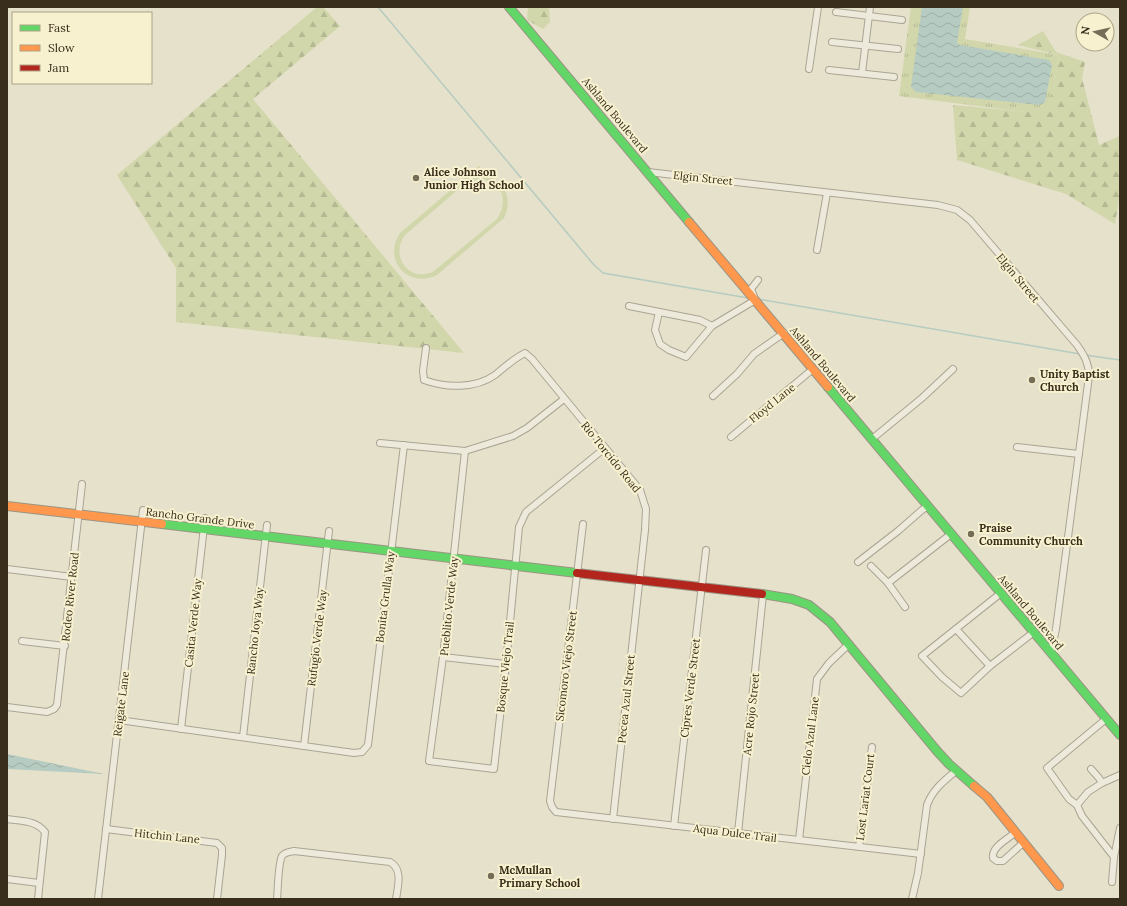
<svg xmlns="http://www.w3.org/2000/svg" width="1127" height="906" viewBox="0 0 1127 906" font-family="Lora,serif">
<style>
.grass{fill:url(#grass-tufts)}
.forest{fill:url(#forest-firs)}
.green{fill:#d1d7ab;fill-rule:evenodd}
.water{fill:url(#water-waves)}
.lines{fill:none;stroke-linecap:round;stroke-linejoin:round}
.stream{stroke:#b6cbc1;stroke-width:1.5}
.street-casing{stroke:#aba494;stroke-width:8}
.fast-casing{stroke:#9a9484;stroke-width:10}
.slow-casing{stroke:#9a9484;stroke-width:10}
.jam-casing{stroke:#9a9484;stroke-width:10}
.street{stroke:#edeadc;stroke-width:6}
.fast{stroke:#63d668;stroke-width:8}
.slow{stroke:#ff974d;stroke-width:8}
.jam{stroke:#b3261e;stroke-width:8}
.poi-dot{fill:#766d58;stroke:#f8f1cf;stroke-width:1.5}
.labels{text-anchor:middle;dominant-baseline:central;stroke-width:4;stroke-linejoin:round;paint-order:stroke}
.street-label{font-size:11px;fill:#392e1b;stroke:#f8f1cf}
.poi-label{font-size:11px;font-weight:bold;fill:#392e1b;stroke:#f8f1cf;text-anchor:start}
</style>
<defs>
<pattern id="grass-tufts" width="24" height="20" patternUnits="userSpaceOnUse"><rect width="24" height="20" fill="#d1d7ab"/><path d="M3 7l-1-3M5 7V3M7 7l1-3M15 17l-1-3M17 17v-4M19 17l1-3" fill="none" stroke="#b4b993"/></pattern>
<pattern id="forest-firs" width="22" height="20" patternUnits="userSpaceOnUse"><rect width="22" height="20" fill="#d1d7ab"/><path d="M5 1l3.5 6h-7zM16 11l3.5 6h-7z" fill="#b4b993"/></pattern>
<pattern id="water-waves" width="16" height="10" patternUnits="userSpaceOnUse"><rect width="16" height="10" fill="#b6cbc1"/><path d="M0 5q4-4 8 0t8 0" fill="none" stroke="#9dafa5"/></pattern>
</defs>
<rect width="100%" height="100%" fill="#e6e1ca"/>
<polygon class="grass" points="911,7 970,7 965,39 1059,55 1049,115 899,96"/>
<g class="forest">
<polygon points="317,7 323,7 340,26 253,99 464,353 176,322 176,268 117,175"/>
<polygon points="528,7 549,7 550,22 543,29 527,20"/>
<polygon points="1043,31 1056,52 1085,62 1082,78 1099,145 1120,136 1120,193 1115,224 1066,194 957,160 953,105 1049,114 1059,55 1018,45"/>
</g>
<path class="green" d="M479 166 482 170 477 174C501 175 515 196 504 218L437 275C408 289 382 260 400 233ZM482 179C504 183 508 202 497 219L434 271C410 284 389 256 405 235L467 182 473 180Z"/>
<g class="water">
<polygon points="922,7 963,7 957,43 960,45 1049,60 1052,65 1045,102 1040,105 916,92 911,87"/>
<polygon points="7,754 104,774 7,769"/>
</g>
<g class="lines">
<g class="stream">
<polyline points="378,7 594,265 603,273 748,298"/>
<polyline points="758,299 1080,354"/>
<polyline points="1085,355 1120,360"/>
</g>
<g class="street-casing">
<g id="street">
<polyline points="836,12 902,20"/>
<polyline points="832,42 898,49"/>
<polyline points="809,69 818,7"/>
<polyline points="829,70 894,77"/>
<polyline points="862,73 870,7"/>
<path d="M648 172 938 205 957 210 970 220 1077 345C1084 355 1089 363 1089 376L1056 629 1051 652"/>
<polyline points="817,250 827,193"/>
<polyline points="629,306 700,320 712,326"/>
<polyline points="659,312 655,330 660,344 669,350 686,357 712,326 752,302 755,299 751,289 758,280"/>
<path d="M426 348 423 371 424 380C446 388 475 389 495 375 505 367 513 359 525 353L532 359 640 490 646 509 645 530 613 819"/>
<polyline points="713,396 737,374 754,354 784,333"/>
<polyline points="731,437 813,369"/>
<polyline points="872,439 922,398 953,369"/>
<polyline points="380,443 465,451 513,436 527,428 564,399"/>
<polyline points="1017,447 1079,454"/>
<polyline points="465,451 443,657 429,761 494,769 506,664 519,527 526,512 605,448"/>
<polyline points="583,524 550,801 552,807 556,812 921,854"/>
<polyline points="858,562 898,531 922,510 928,506"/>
<polyline points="871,566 888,583 905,607"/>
<polyline points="7,569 72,577"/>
<polyline points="888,583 951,534"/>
<polyline points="1001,593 922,656 942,677 961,693 990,666 1034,632"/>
<polyline points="956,629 990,666"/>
<polyline points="22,641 65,646"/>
<polyline points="443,657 506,664"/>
<polyline points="7,707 47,712 54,709 57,705 82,484"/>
<polyline points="1106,719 1047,768 1069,799 1077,805 1082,816 1114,857 1112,882"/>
<polyline points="119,720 354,753 362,752 368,745 404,445"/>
<polyline points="181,729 205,518"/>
<polyline points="243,737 267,525"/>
<polyline points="304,746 329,531"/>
<polyline points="1091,769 1099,778 1102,783"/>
<polyline points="1077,805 1088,792 1102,783 1120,775"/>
<path d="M7 819C20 821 36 820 45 832L38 899"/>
<polyline points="674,826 706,550"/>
<polyline points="106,829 217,843 222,848 222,855 217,899"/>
<path d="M1016 832C1008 839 991 847 993 858L997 861H1003L1024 842"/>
<polyline points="738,833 763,595"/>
<polyline points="799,840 817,679 829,663 849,644"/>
<polyline points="859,847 872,747"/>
<polyline points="1114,857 1120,828"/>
<polyline points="7,879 39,883"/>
<polyline points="98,899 143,510"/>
<path d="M277 899C278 889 278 864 282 856 285 852 289 852 294 851L390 862C403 869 398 886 396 899"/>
<path d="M912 899 918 873 927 805C933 789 944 781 957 770"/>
</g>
</g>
<g class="fast-casing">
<g id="fast">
<polyline points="509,7 689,222"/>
<polyline points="828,387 1120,735"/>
<polyline points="162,524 577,573"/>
<polyline points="762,594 792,599 809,605 830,622 937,751 949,764 974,786"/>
</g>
</g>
<g class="slow-casing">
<g id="slow">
<polyline points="689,222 828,387"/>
<polyline points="7,506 162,524"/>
<polyline points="974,786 987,797 1059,886"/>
</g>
</g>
<g class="jam-casing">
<polyline id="jam" points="577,573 762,594"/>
</g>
<use href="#street" class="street"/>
<use href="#fast" class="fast"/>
<use href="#slow" class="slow"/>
<use href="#jam" class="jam"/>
</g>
<g class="poi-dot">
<circle cx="416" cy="178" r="4"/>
<circle cx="1032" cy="380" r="4"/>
<circle cx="971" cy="534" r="4"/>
<circle cx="491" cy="876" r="4"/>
</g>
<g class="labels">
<g class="street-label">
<text transform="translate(615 115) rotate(50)">Ashland Boulevard</text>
<text transform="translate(703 178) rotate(6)">Elgin Street</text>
<text transform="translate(1018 278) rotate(50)">Elgin Street</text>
<text transform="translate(823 364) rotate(50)">Ashland Boulevard</text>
<text transform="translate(772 403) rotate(-39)">Floyd Lane</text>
<text transform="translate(611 457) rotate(51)">Rio Torcido Road</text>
<text transform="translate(200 518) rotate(7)">Rancho Grande Drive</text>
<text transform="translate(70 597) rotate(-84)">Rodeo River Road</text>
<text transform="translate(385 597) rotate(-83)">Bonita Grulla Way</text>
<text transform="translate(449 606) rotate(-84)">Pueblito Verde Way</text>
<text transform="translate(1031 612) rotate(50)">Ashland Boulevard</text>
<text transform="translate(193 623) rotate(-84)">Casita Verde Way</text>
<text transform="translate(255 631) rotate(-84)">Rancho Joya Way</text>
<text transform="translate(317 638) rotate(-83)">Rufugio Verde Way</text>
<text transform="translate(566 666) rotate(-83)">Sicomoro Viejo Street</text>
<text transform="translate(505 667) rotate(-84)">Bosque Viejo Trail</text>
<text transform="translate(690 688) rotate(-83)">Cipres Verde Street</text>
<text transform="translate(626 699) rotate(-84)">Pecea Azul Street</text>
<text transform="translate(121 704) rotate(-83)">Reigate Lane</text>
<text transform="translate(751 714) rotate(-84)">Acre Rojo Street</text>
<text transform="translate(810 736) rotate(-83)">Cielo Azul Lane</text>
<text transform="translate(865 797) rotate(-83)">Lost Lariat Court</text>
<text transform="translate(735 833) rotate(7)">Aqua Dulce Trail</text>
<text transform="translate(167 836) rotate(6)">Hitchin Lane</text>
</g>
<g class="poi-label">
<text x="424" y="172">Alice Johnson<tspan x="424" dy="13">Junior High School</tspan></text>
<text x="1040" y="374">Unity Baptist<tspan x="1040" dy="13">Church</tspan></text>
<text x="979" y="528">Praise<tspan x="979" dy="13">Community Church</tspan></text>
<text x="499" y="870">McMullan<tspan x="499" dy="13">Primary School</tspan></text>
</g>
</g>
<rect width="1127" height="906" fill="none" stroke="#392e1b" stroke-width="16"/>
<rect x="12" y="12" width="140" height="72" fill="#f8f1cf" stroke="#aca387"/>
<rect x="20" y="25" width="20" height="6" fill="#63d668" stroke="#aca387"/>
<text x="48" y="32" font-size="12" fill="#392e1b">Fast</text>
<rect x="20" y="45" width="20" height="6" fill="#ff974d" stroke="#aca387"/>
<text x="48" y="52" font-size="12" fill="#392e1b">Slow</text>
<rect x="20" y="65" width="20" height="6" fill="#b3261e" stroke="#aca387"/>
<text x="48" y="72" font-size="12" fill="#392e1b">Jam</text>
<g transform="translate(1095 32) rotate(278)"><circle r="19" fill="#f8f1cf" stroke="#aca387"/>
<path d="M0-3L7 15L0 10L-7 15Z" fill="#766d58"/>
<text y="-6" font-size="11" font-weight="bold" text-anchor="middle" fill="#392e1b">N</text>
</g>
</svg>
